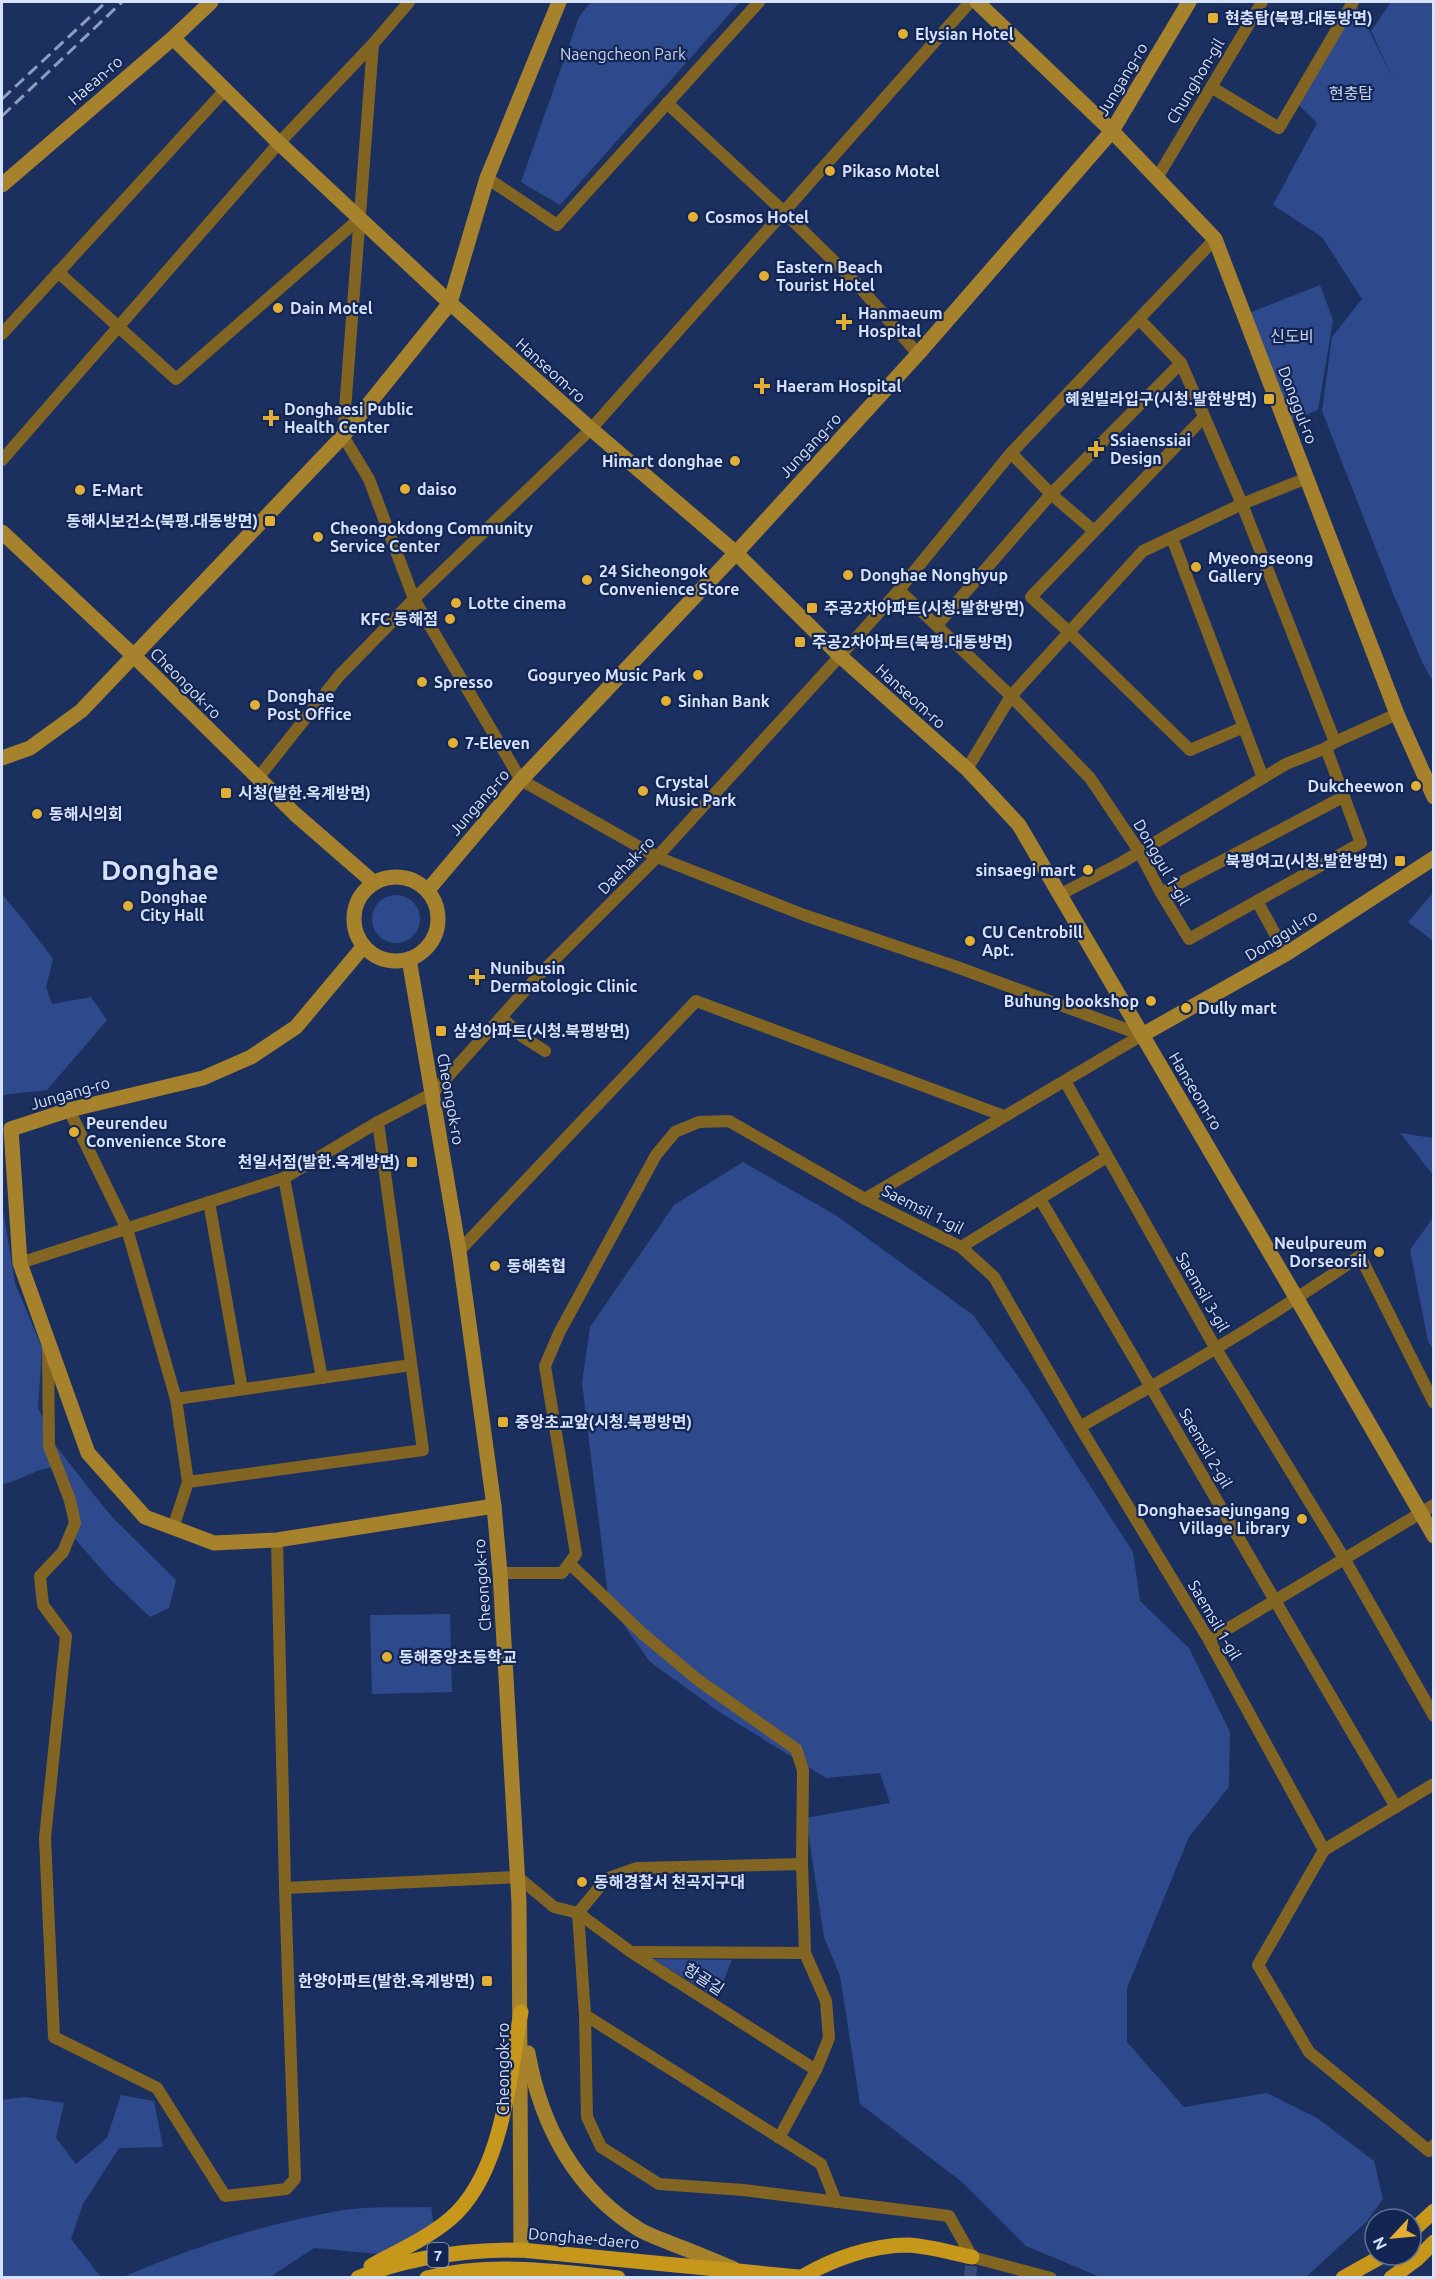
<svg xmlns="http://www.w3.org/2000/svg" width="1435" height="2279" viewBox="0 0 1435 2279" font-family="Ubuntu,'Noto Sans KR',sans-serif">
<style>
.green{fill:#2e4a8c}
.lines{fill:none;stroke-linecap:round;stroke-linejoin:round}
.street-tunnel{stroke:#384b76;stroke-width:12;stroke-dasharray:12 6;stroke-linecap:butt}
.street{stroke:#826522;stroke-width:12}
.secondary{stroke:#a6822d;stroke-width:15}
.primary{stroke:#c6971b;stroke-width:15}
.rail{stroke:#8d9dbe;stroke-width:3;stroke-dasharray:12 6;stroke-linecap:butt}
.poi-dot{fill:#e1af34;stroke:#132553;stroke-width:2}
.labels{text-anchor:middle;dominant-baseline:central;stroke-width:4.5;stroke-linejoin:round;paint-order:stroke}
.shield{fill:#132553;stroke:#9ca9c8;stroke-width:1.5}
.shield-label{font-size:15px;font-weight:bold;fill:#d6e2fa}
.poi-label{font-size:16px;font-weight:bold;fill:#d6e2fa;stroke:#132553;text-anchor:start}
.park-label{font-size:16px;fill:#c8d3eb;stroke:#132553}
.street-label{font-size:16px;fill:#d6e2fa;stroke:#132553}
.town-label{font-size:28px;font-weight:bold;fill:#d6e2fa;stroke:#132553}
</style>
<rect width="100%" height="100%" fill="#1c305f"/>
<g class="green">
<polygon points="591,2 740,2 560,205 521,182 579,17"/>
<polygon points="1355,2 1396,85 1371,31 1391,2 1433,2 1433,681 1423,664 1395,598 1322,411 1332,337 1362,299 1322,237 1273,205 1317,123 1295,101"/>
<polygon points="1320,285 1333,320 1318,410 1285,423 1244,315"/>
<polygon points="1433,893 1433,941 1408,922"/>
<polygon points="2,894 25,922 53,959 46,987 52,1004 91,997 107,1020 47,1090 2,1095"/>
<circle cx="396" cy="919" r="24"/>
<polygon points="1400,1133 1433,1138 1433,1349 1428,1341 1410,1250 1432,1219 1433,1175"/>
<polygon points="743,1162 837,1216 973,1315 1028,1390 1133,1552 1140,1601 1189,1648 1230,1732 1229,1787 1189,1837 1127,1988 1127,2042 1184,2107 1267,2093 1317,2118 1374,2161 1383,2199 1366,2222 1306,2277 1100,2277 1026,2246 962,2182 860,2104 840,1976 824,1937 806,1818 890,1803 880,1773 826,1778 721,1713 650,1662 609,1604 582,1383 590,1327 674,1205"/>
<path d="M2 1204 15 1283 42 1348 38 1408 56 1446 94 1495 113 1518 176 1580 169 1608 150 1617 110 1579 75 1539 53 1467C31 1470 22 1481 2 1484Z"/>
<polygon points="450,1614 452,1692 372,1694 370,1615"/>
<polygon points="653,1959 732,1960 717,1998"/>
<polygon points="121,2095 154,2101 163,2147 119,2148 83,2204 71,2239 101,2277 2,2277 2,2100 24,2097 64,2103 56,2138 76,2164 107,2138"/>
<path d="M431 2207 436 2237 379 2254 314 2248 270 2277 121 2278C194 2247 265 2223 344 2210 372 2206 402 2208 431 2207Z"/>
</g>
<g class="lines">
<polyline class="street-tunnel" points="970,2278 972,2257"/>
<g class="street">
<polyline points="373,44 343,436 369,479 414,599 521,780 657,857 804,915 954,966 1142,1035"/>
<polyline points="1211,87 1279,128 1353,2"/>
<polyline points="667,103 784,212 859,286 918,354"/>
<polyline points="487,178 557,225 759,2"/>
<polyline points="1157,178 1262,2"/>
<polyline points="58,272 176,379 359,219"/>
<polyline points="1139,319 1181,363 1242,504 1335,742"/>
<polyline points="2,334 225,90"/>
<polyline points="1204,417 1031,597 1069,632 1190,750 1244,727"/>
<polyline points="1011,453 1051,494 1181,363"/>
<polyline points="2,460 279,143 373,44 409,2"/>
<polyline points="1172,538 1263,778"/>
<polyline points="899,590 1011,696 1090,778 1139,851 1161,893 1189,939 1361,843 1326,748"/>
<polyline points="937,625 1051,494 1094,531"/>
<polyline points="967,769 1011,696 1143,551 1242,504 1307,478"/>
<polyline points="258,778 339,676 414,599 591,429 970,2"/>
<polyline points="1161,893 1343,797"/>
<polyline points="1059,895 1121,863 1286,764 1326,748 1335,742 1397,714"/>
<polyline points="1257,901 1286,954"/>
<polyline points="502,1018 523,1037 545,1051"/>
<polyline points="1065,1081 1216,1349 1345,1560 1434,1716"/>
<polyline points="69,1110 127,1229 176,1399 188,1482 173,1528"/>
<polyline points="284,1178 322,1378"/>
<polyline points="865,1199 1142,1035"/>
<path d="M1040 1199C1161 1401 1276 1605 1396 1807"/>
<polyline points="209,1202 242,1389"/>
<polyline points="961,1247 1107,1157"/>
<polyline points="459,1251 696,1001 1004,1116"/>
<polyline points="20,1263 284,1178 378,1122 433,1093 539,975 657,857 840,656 899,590 1011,453 1215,239"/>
<polyline points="48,1348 49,1446 70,1500 75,1523 63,1552 40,1576 43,1605 66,1636 45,1838 54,2037 157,2088 225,2196 286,2189 295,2179 285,1888 277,1540"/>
<polyline points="176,1399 411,1365"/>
<path d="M1080 1427C1126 1400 1173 1375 1218 1347 1267 1318 1314 1287 1360 1256L1434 1403"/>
<polyline points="188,1482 423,1450 378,1122"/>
<polyline points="570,1564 643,1634 698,1680 796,1749 803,1770 802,1864"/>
<polyline points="500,1573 562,1573 576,1554 545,1366 559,1333 656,1155 675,1132 699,1122 729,1121 865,1199 961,1247 994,1277 1080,1427 1209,1640 1324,1850 1434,1784"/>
<polyline points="1209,1640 1434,1505"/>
<polyline points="1324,1850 1258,1965 1309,2052 1429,2151 1434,2145"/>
<polyline points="285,1888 518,1877 554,1907 578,1913 606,1879 637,1868 802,1864 805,1953 826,2001 829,2038 816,2070 779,2138"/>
<polyline points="578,1913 585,2015 587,2117 601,2147 659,2184 743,2190 949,2216 972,2257 1051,2278"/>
<polyline points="578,1913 631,1952 816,2070"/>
<polyline points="633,1952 805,1953"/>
<polyline points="585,2015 821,2164 836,2202"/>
</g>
<g class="secondary">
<polyline points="977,2 1112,131 1215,239 1397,714 1434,797"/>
<polyline points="173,38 279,143 450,303 591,429 736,553 840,656 967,769 1019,825 1297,1299 1434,1536"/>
<polyline points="2,185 173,38 211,2"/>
<polyline points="2,532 134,656 295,814 373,882"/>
<polyline points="2,758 30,748 81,711 343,436 450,303 487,178 559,2"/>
<circle cx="396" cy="919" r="42"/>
<polyline points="428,890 521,780 736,553 918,354 1112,131 1189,2"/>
<polyline points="363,947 296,1027 251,1057 203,1078 69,1110 11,1129 20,1263 88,1453 145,1517 214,1543 277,1540 494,1506"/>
<polyline points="409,959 459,1251 494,1506 500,1573 519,1903 521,2250"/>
<polyline points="1142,1035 1286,954 1434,858"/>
<path d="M528 2053C541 2126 576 2191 640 2230 649 2235 660 2239 670 2243 691 2251 713 2260 734 2269"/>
</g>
<g class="primary">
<polyline points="1411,2232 1434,2211"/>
<path d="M371 2266C398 2251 426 2239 450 2219 503 2174 509 2077 521 2012"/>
<path d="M802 2277C832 2259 872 2245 908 2245 929 2246 952 2253 972 2257"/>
<path d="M358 2278C410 2256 466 2250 521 2250L809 2278"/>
<path d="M427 2278C489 2262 556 2271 618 2278"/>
<polyline points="1343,2278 1384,2255"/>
<polyline points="1391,2278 1417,2259 1434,2242"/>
</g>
<g class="rail">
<polyline points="2,99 106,2"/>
<polyline points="2,116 122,2"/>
</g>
</g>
<g class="poi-dot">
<rect x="1207" y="12" width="12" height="12" rx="3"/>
<circle cx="903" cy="34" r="6"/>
<circle cx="830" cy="171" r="6"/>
<circle cx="693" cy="217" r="6"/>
<circle cx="764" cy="276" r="6"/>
<circle cx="278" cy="308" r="6"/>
<path d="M841 313h6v6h6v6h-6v6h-6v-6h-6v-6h6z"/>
<path d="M759 377h6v6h6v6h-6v6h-6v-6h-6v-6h6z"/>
<rect x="1263" y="393" width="12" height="12" rx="3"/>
<path d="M268 409h6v6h6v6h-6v6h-6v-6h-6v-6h6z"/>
<path d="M1093 440h6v6h6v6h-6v6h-6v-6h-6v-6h6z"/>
<circle cx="735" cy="461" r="6"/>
<circle cx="405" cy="489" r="6"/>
<circle cx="80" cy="490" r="6"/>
<rect x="264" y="515" width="12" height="12" rx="3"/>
<circle cx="318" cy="537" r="6"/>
<circle cx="1196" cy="567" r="6"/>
<circle cx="848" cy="575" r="6"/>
<circle cx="587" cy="580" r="6"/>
<circle cx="456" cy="603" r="6"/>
<rect x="806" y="602" width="12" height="12" rx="3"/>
<circle cx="450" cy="619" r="6"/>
<rect x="794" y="636" width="12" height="12" rx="3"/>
<circle cx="698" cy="675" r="6"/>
<circle cx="422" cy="682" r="6"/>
<circle cx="666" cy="701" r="6"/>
<circle cx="255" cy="705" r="6"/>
<circle cx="453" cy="743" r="6"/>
<circle cx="1416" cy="786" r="6"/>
<circle cx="643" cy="791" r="6"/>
<rect x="220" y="787" width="12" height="12" rx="3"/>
<circle cx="37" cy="814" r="6"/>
<rect x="1394" y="855" width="12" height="12" rx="3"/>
<circle cx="1088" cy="870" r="6"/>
<circle cx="128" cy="906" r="6"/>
<circle cx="970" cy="941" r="6"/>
<path d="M474 968h6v6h6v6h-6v6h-6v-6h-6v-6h6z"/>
<circle cx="1151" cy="1001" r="6"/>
<circle cx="1186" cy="1008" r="6"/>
<rect x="435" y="1025" width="12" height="12" rx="3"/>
<circle cx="74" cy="1132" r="6"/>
<rect x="406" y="1156" width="12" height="12" rx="3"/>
<circle cx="1379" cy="1252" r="6"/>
<circle cx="495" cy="1266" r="6"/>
<rect x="497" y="1416" width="12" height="12" rx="3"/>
<circle cx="1302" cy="1519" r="6"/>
<circle cx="387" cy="1657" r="6"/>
<circle cx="582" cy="1882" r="6"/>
<rect x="481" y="1975" width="12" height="12" rx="3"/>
</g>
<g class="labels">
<rect class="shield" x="427.5" y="2243" width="21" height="24" rx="4.5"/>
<g class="shield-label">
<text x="438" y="2255">7</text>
</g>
<g class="poi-label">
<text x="1225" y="18">현충탑(북평.대동방면)</text>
<text x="915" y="34">Elysian Hotel</text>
<text x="842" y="171">Pikaso Motel</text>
<text x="705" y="217">Cosmos Hotel</text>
<text x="776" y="267">Eastern Beach<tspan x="776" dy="18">Tourist Hotel</tspan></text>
<text x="290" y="308">Dain Motel</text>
<text x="858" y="313">Hanmaeum<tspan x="858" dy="18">Hospital</tspan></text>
<text x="776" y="386">Haeram Hospital</text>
<text x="1257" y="399" text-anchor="end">혜원빌라입구(시청.발한방면)</text>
<text x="284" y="409">Donghaesi Public<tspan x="284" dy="18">Health Center</tspan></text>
<text x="1110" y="440">Ssiaenssiai<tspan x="1110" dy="18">Design</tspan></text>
<text x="723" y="461" text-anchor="end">Himart donghae</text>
<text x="417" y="489">daiso</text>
<text x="92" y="490">E-Mart</text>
<text x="258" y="521" text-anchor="end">동해시보건소(북평.대동방면)</text>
<text x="330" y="528">Cheongokdong Community<tspan x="330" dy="18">Service Center</tspan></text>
<text x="1208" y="558">Myeongseong<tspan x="1208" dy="18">Gallery</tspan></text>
<text x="599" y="571">24 Sicheongok<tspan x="599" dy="18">Convenience Store</tspan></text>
<text x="860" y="575">Donghae Nonghyup</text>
<text x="468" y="603">Lotte cinema</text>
<text x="824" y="608">주공2차아파트(시청.발한방면)</text>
<text x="438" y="619" text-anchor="end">KFC 동해점</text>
<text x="812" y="642">주공2차아파트(북평.대동방면)</text>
<text x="686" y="675" text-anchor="end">Goguryeo Music Park</text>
<text x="434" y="682">Spresso</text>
<text x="267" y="696">Donghae<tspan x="267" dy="18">Post Office</tspan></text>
<text x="678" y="701">Sinhan Bank</text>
<text x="465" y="743">7-Eleven</text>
<text x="655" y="782">Crystal<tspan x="655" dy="18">Music Park</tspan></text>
<text x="1404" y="786" text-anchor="end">Dukcheewon</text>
<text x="238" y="793">시청(발한.옥계방면)</text>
<text x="49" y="814">동해시의회</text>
<text x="1388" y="861" text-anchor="end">북평여고(시청.발한방면)</text>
<text x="1076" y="870" text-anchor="end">sinsaegi mart</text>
<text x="140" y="897">Donghae<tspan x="140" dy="18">City Hall</tspan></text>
<text x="982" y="932">CU Centrobill<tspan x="982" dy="18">Apt.</tspan></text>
<text x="490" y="968">Nunibusin<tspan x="490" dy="18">Dermatologic Clinic</tspan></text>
<text x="1139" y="1001" text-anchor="end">Buhung bookshop</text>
<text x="1198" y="1008">Dully mart</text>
<text x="453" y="1031">삼성아파트(시청.북평방면)</text>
<text x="86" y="1123">Peurendeu<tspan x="86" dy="18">Convenience Store</tspan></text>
<text x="400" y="1162" text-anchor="end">천일서점(발한.옥계방면)</text>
<text x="1367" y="1243" text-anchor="end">Neulpureum<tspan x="1367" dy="18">Dorseorsil</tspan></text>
<text x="507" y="1266">동해축협</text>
<text x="515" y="1422">중앙초교앞(시청.북평방면)</text>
<text x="1290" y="1510" text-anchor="end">Donghaesaejungang<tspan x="1290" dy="18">Village Library</tspan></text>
<text x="399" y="1657">동해중앙초등학교</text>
<text x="594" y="1882">동해경찰서 천곡지구대</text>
<text x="475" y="1981" text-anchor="end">한양아파트(발한.옥계방면)</text>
</g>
<g class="park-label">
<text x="623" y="54">Naengcheon Park</text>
<text x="1351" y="93">현충탑</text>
<text x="1292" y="336">신도비</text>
</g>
<g class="street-label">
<text transform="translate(1122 79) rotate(-59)">Jungang-ro</text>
<text transform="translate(95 80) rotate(-41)">Haean-ro</text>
<text transform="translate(1195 81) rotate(-59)">Chunghon-gil</text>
<text transform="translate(551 370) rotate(42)">Hanseom-ro</text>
<text transform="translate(1298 405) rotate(69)">Donggul-ro</text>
<text transform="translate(810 445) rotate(-47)">Jungang-ro</text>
<text transform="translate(186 683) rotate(45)">Cheongok-ro</text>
<text transform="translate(911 696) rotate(42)">Hanseom-ro</text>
<text transform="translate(479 802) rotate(-49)">Jungang-ro</text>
<text transform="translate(1162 862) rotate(60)">Donggul 1-gil</text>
<text transform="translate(626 865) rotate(-46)">Daehak-ro</text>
<text transform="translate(1281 935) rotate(-32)">Donggul-ro</text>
<text transform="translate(1196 1091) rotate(59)">Hanseom-ro</text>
<text transform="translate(70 1093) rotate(-16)">Jungang-ro</text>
<text transform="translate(451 1099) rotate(80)">Cheongok-ro</text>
<text transform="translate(923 1209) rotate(27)">Saemsil 1-gil</text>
<text transform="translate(1203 1292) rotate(60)">Saemsil 3-gil</text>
<text transform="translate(1206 1448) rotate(60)">Saemsil 2-gil</text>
<text transform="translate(482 1585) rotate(-94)">Cheongok-ro</text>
<text transform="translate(1215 1620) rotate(60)">Saemsil 1-gil</text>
<text transform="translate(704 1979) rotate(33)">항골길</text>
<text transform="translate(503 2069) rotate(-90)">Cheongok-ro</text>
<text transform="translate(584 2238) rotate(5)">Donghae-daero</text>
</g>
<g class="town-label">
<text x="160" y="869">Donghae</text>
</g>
</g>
<rect width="1435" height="2279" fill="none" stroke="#d6e2fa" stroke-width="6"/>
<g transform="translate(1393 2237) rotate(244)"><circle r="28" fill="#132553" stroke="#617196" stroke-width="1.5"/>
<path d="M0-4.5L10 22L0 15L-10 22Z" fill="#e1af34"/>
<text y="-9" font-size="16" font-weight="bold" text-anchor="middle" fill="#d6e2fa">N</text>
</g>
</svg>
